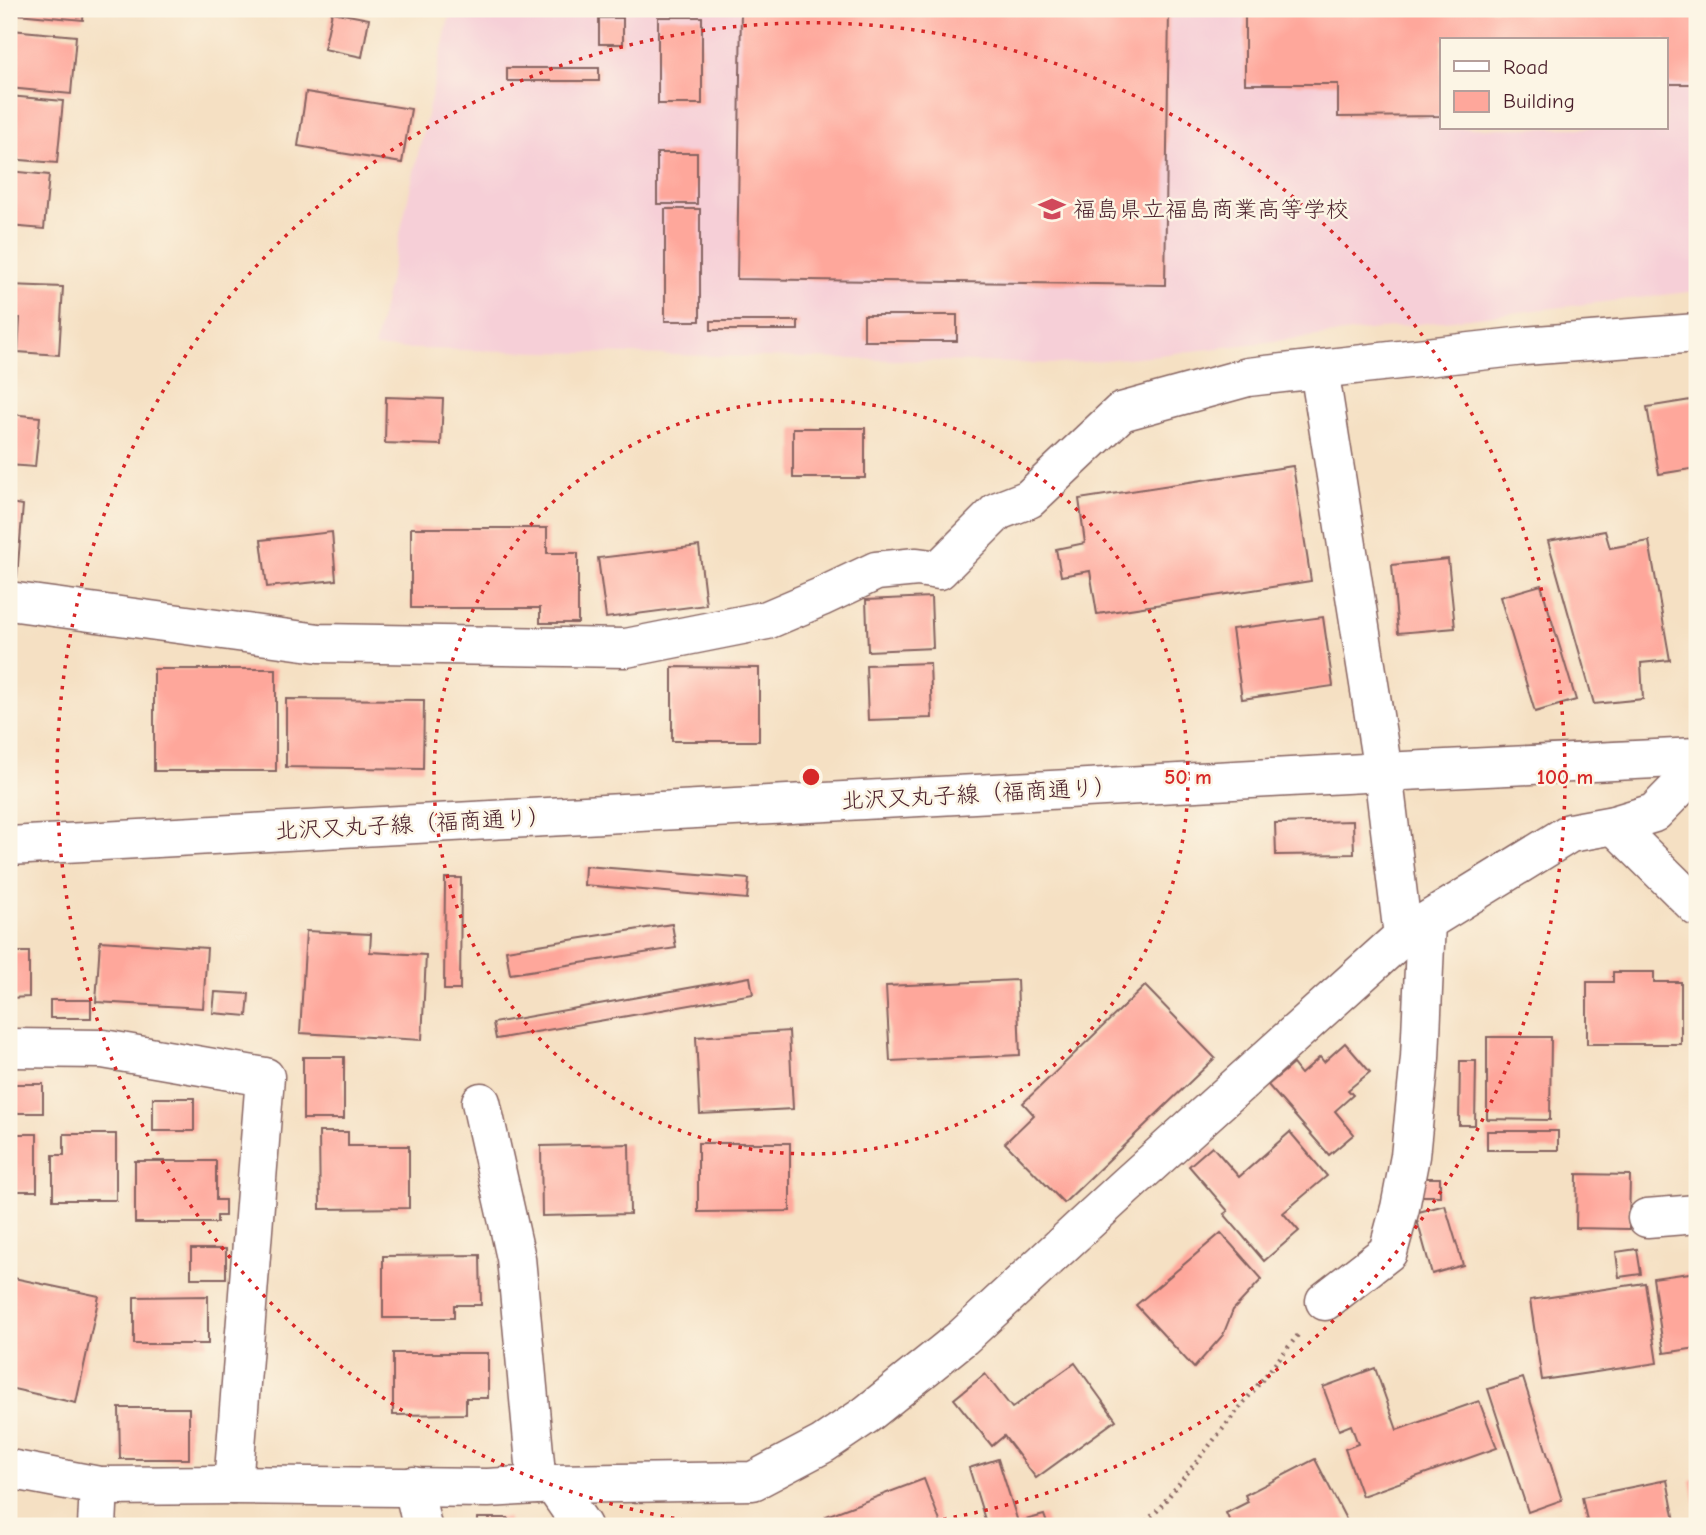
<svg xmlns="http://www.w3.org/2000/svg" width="1706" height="1535" viewBox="0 0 1706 1535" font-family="'Comic Neue','Klee One',sans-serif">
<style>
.built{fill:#f6cfd7;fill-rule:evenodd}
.building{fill:#fea79b}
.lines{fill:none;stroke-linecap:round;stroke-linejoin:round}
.street-casing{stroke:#866360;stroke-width:41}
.secondary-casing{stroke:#866360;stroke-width:41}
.path{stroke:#866360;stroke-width:4.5;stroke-dasharray:2 5;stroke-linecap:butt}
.street{stroke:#fff;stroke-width:38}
.secondary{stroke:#fff;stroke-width:38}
.ring{fill:none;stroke:#d62828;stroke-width:3.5;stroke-dasharray:3.5 7}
.labels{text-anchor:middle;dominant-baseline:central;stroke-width:5;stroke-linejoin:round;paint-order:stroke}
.poi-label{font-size:23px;fill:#4a1f2b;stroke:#fcf5e5;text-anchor:start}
.street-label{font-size:23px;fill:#4a1f2b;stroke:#fcf5e5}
.centre{fill:#d62828;stroke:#fcf5e5;stroke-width:3.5}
.ring-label{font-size:21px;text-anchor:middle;font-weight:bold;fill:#d62828;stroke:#fcf5e5;stroke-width:5;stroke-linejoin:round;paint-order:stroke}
</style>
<rect width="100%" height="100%" fill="#fcf5e5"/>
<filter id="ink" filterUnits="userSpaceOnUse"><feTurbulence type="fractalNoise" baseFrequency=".0143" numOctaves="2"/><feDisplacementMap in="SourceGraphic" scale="14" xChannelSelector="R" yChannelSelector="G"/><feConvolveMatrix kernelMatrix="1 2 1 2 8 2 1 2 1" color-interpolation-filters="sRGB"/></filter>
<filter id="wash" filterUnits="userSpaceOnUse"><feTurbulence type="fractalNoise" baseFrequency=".00686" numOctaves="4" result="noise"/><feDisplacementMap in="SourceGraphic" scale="28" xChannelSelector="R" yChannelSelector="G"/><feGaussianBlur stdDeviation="1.57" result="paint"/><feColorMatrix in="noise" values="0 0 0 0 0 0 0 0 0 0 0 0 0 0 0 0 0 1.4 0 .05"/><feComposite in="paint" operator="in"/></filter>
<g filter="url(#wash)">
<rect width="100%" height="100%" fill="#f5e0c3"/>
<path class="built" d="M451 9H1697V291L1159 355 1060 364 374 348ZM1442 40H1666V128H1442Z"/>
<g id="blocks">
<g class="building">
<polygon points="18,9 84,9 83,20 17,14"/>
<polygon points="741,9 1169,10 1165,285 737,279"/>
<polygon points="1245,9 1697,9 1697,84 1666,84 1666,40 1442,40 1442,116 1338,117 1338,84 1245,84"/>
<polygon points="332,12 369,19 362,57 324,49"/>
<rect x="658" y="17" width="44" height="87"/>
<rect x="599" y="18" width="24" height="26"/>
<polygon points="11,30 76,36 71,94 9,88 9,60"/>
<rect x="507" y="68" width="92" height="13"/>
<polygon points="306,92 411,109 402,163 298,146"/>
<polygon points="9,96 63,101 57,163 9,159"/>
<rect x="657" y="153" width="40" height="51"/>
<polygon points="9,171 49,175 44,229 9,226"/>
<rect x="665" y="209" width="35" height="112"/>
<polygon points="9,285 63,287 59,355 18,352 20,318 9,318"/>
<rect x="864" y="315" width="93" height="26"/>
<rect x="711" y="321" width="87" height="9"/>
<polygon points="386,397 443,399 441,445 385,443"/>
<polygon points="1697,399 1697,468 1659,474 1647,407"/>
<polygon points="9,414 40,417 35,467 9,465"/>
<rect x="793" y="428" width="72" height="50"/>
<polygon points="1293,466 1311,581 1097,614 1090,571 1061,576 1056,549 1085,543 1079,499"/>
<polygon points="9,503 23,505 17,577 9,577"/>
<polygon points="411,528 547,528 547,553 578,553 578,623 540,623 540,608 411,608"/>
<polygon points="1605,531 1610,548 1649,541 1670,660 1641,663 1643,699 1594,704 1548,541"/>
<polygon points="332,532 336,580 267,587 261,540"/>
<polygon points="699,546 706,605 606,618 598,558"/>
<polygon points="1448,559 1455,628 1398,633 1392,565"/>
<polygon points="1541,585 1576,700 1535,712 1500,597"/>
<polygon points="931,597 933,648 868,651 866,600"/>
<polygon points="1323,617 1333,686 1242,699 1232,629"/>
<polygon points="930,663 932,718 868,720 866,665"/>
<polygon points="672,667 759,668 759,741 672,741"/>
<rect x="154" y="669" width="122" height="102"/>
<polygon points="286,699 424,700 423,769 286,767"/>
<polygon points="1353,821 1354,854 1276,855 1275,823"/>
<polygon points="585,866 749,879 747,899 584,885"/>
<polygon points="445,878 461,878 460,990 444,990"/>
<polygon points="672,924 676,948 510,974 506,950"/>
<polygon points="306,931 371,934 370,952 426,955 422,1040 300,1033"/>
<polygon points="100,941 207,948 203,1008 96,1002"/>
<polygon points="9,952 29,952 29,997 9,998"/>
<polygon points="1613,972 1654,972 1654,982 1681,982 1681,1044 1587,1044 1587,982 1613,982"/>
<polygon points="750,977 753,994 496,1039 493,1023"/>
<polygon points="1017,980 1020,1055 890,1061 886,986"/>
<polygon points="1145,986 1215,1058 1064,1203 1005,1143 1034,1115 1023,1103"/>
<polygon points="215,992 249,994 247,1016 213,1013"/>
<rect x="50" y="1000" width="41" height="18"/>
<polygon points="789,1031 793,1109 700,1114 696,1037"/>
<polygon points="1487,1037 1551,1037 1550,1120 1487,1119"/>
<polygon points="1345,1043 1370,1072 1348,1090 1353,1095 1335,1111 1354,1134 1329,1155 1268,1085 1293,1064 1301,1074 1320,1057 1324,1062"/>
<rect x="303" y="1057" width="41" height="62"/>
<polygon points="1460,1061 1476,1061 1475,1125 1459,1125"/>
<rect x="9" y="1084" width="34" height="29"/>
<rect x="153" y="1098" width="41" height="33"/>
<rect x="1487" y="1131" width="71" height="19"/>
<polygon points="319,1132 348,1132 348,1146 409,1146 409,1208 320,1209"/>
<polygon points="1290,1132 1327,1176 1283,1213 1299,1231 1264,1261 1224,1214 1228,1211 1189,1166 1212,1146 1239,1177"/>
<rect x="9" y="1134" width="28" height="57"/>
<polygon points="64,1134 116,1134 116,1200 53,1200 53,1155 64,1155"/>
<polygon points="698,1143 790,1143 790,1211 698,1212"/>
<polygon points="629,1144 630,1214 542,1216 541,1146"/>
<polygon points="135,1161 216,1161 216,1200 225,1200 225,1216 217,1216 217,1223 135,1223"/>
<polygon points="1577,1174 1630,1175 1629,1229 1576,1228"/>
<rect x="1422" y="1178" width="18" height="18"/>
<polygon points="1445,1205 1463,1265 1432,1274 1415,1213"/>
<polygon points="1221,1233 1262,1279 1233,1310 1223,1335 1194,1368 1136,1305"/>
<rect x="191" y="1249" width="35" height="29"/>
<polygon points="1637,1249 1641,1274 1619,1277 1616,1252"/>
<polygon points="480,1255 481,1305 454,1305 454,1318 383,1318 383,1256"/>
<polygon points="1697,1272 1697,1348 1664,1353 1653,1278"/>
<polygon points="9,1277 99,1296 76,1403 9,1388"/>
<polygon points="1645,1283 1657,1363 1542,1380 1530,1300"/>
<polygon points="208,1296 208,1344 134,1344 134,1297"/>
<polygon points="393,1353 488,1353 488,1398 466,1398 466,1414 393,1415"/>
<polygon points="1075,1363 1116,1420 1036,1478 1004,1436 992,1446 954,1399 985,1374 1012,1408"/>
<polygon points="1375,1368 1397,1430 1479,1401 1497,1448 1362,1496 1345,1449 1358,1444 1351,1425 1339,1430 1323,1387"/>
<polygon points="1523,1378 1562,1500 1528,1512 1488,1389"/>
<polygon points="119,1408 189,1408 189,1459 120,1459"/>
<polygon points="998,1459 1018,1522 1044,1515 1048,1526 987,1526 969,1468"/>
<polygon points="1315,1459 1348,1523 1341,1526 1232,1526 1226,1513 1248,1502 1245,1495"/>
<polygon points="924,1479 941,1524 934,1526 831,1526 826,1516"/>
<polygon points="1697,1479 1697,1507 1696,1507 1691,1480"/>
<polygon points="1667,1480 1676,1526 1588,1526 1582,1497"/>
<rect x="478" y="1518" width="30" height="8"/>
</g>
</g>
</g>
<g filter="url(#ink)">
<use href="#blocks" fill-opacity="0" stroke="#866360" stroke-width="2"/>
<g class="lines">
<g class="street-casing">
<g id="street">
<polyline points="9,601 319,643 626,648 767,620 821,597 876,571 917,567 939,570 998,511 1029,499 1121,412 1248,377 1524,346 1697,333"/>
<polyline points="1614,825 1697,907"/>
<polyline points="1403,936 1570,833 1614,825 1654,813 1697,769"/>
<polyline points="9,1048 103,1049 265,1077 233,1485"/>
<polyline points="481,1102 516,1258 537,1485"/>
<polyline points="1647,1218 1697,1214"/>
<polyline points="1325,1301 1388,1252 1400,1208 1410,1156 1420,1058 1426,922"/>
<polyline points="9,1469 99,1486 233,1485 488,1488 553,1484 753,1481 823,1444 866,1415 963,1337 1125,1187 1403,936 1383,772 1319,369"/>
<polyline points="553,1484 582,1526"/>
<polyline points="413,1486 422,1526"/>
<polyline points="97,1526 99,1486"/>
</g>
</g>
<g class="secondary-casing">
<polyline id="secondary" points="9,846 1383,772 1697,757"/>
</g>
<polyline class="path" points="1141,1526 1157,1511 1298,1335"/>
<use href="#street" class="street"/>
<use href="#secondary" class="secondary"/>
</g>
</g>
<g class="ring">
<circle cx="811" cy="777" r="377"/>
<path d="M726 1526A754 754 0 1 1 896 1526"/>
</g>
<defs>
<g id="school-bare" transform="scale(2.1)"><path d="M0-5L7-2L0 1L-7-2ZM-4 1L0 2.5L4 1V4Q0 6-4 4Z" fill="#d1495b" stroke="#fcf5e5" stroke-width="2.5" paint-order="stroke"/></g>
</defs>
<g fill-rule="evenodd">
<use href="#school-bare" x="1052" y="209"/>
</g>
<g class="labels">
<g class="poi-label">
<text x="1073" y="209">福島県立福島商業高等学校</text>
</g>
<g class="street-label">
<text transform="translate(979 794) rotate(-3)">北沢又丸子線（福商通り）</text>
<text transform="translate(413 824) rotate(-3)">北沢又丸子線（福商通り）</text>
</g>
</g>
<circle cx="811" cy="777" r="10" class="centre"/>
<g class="ring-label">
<text x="1188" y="784">50 m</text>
<text x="1565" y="784">100 m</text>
</g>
<rect width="1706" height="1535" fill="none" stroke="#fcf5e5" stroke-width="35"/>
<rect x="1440" y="38" width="228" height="91" fill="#fcf5e5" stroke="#b59f9b" stroke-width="2"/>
<rect x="1454" y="61" width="35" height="10" fill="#ffffff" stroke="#b59f9b" stroke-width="2"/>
<text x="1503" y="74" font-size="21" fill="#4a1f2b">Road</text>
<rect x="1454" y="91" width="35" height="21" fill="#fea79b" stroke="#b59f9b" stroke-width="2"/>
<text x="1503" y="108" font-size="21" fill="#4a1f2b">Building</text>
</svg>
